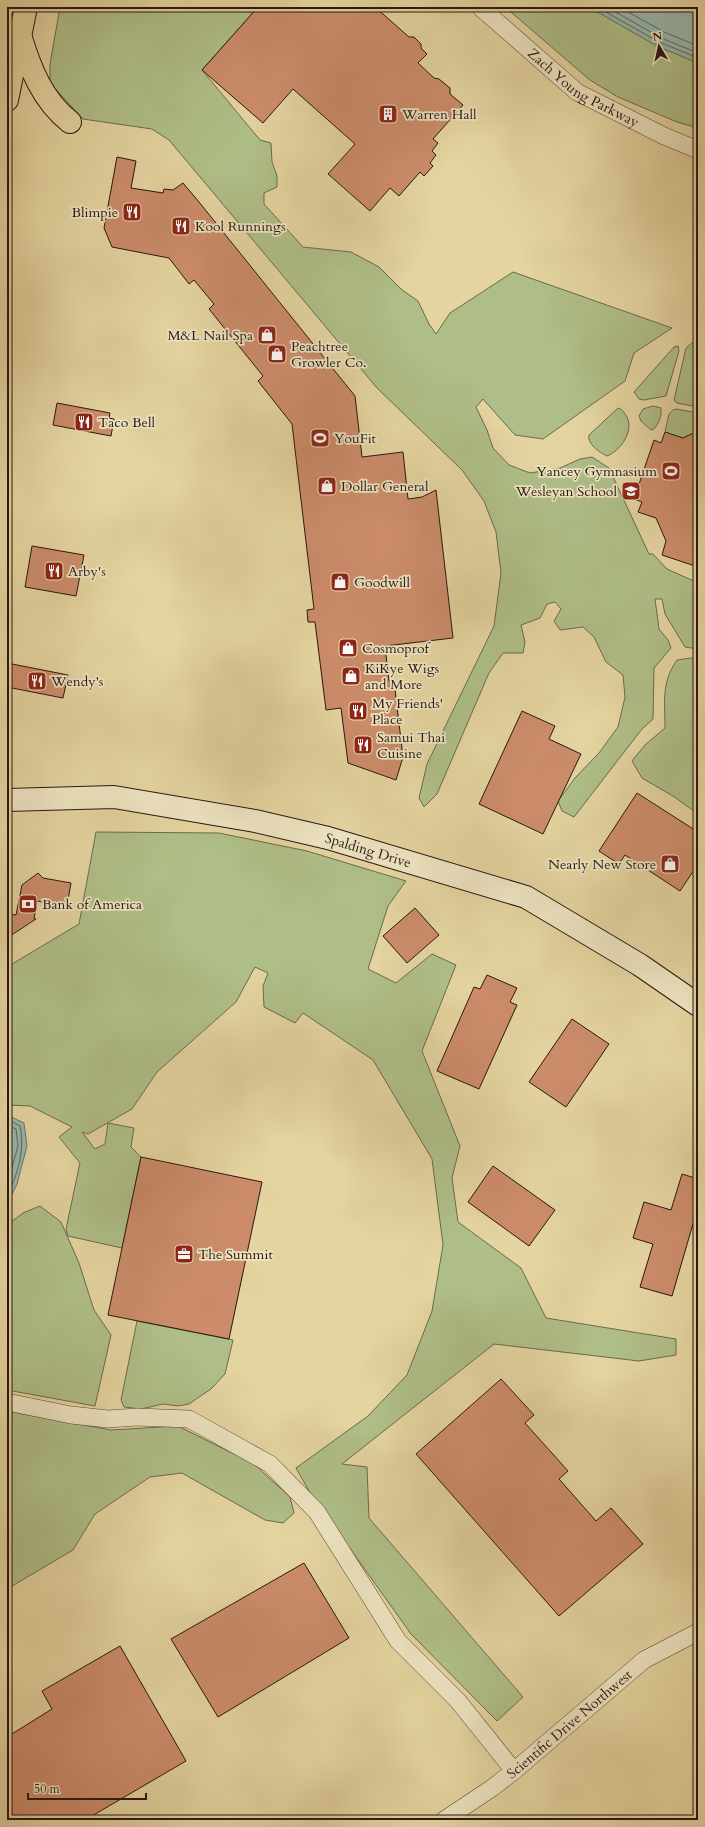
<svg xmlns="http://www.w3.org/2000/svg" width="705" height="1827" viewBox="0 0 705 1827" font-family="Cardo,serif">
<style>
.green{fill:#afbe88;stroke:#6b6a4c}
.water{fill:#97b7ac;stroke:#6a776e}
.lines{fill:none;stroke-linecap:round;stroke-linejoin:round}
.shore{stroke:#5f675e;stroke-width:1}
.building{fill:#cc8c6a;stroke:#271710}
.minor-casing{stroke:#564634;stroke-width:18}
.secondary-casing{stroke:#271710;stroke-width:24}
.trunk-casing{stroke:#271710;stroke-width:24}
.minor{stroke:#ede3c1;stroke-width:17}
.secondary{stroke:#ede3c1;stroke-width:22}
.trunk{stroke:#e4d4a0;stroke-width:22}
.labels{text-anchor:middle;dominant-baseline:central;stroke-width:3.5;stroke-linejoin:round;paint-order:stroke}
.street-label{font-size:14px;fill:#271710;stroke:#ede3c1}
.poi-label{font-size:14px;fill:#271710;stroke:#ede3c1;text-anchor:start}
</style>
<rect width="100%" height="100%" fill="#e4d4a0"/>
<filter id="stains"><feTurbulence type="fractalNoise" baseFrequency=".005" numOctaves="4"/><feColorMatrix values="0 0 0 0 .2 0 0 0 0 .09 0 0 0 0 .02 0 0 0 .5 -.17"/></filter>
<radialGradient id="worn" r=".72"><stop offset=".6" stop-color="#630" stop-opacity="0"/><stop offset="1" stop-color="#630" stop-opacity=".3"/></radialGradient>
<g class="green">
<polygon points="60,7 258,7 202,70 260,140 271,143 272,162 277,176 277,187 264,193 264,204 303,247 351,252 379,267 401,289 418,301 429,324 436,334 450,313 513,272 672,328 634,353 625,381 543,439 515,435 483,399 476,407 487,430 493,448 509,465 530,473 560,468 580,459 592,457 609,468 649,554 653,554 667,569 698,583 698,649 685,647 665,614 662,599 655,599 659,629 668,640 671,648 654,668 653,719 642,729 574,817 562,811 558,801 575,778 599,753 618,727 625,697 623,675 606,662 594,637 583,627 560,630 554,621 561,609 555,602 547,604 540,618 521,625 525,642 523,653 503,653 489,673 437,794 424,807 419,798 427,764 494,626 501,573 496,532 484,501 462,470 377,388 169,140 152,129 83,119 50,83 50,64"/>
<polygon points="505,7 589,7 657,46 698,63 698,128 677,122 618,97 590,80"/>
<polygon points="693,342 698,343 698,407 677,403 674,400 686,348"/>
<polygon points="678,346 679,351 666,396 644,400 639,399 634,392 674,347"/>
<path d="M653 406 661 408C662 415 659 423 654 429L651 430 641 421 639 416 643 409Z"/>
<path d="M618 408C622 409 622 410 625 414 636 428 622 450 607 456 599 452 587 444 589 435Z"/>
<polygon points="676,409 698,413 698,431 683,438 665,432 669,414 673,410"/>
<path d="M698 657V814L673 796 642 778 632 761 645 745 665 728C665 702 661 683 677 660Z"/>
<polygon points="96,832 219,833 307,851 406,881 388,906 368,969 396,983 432,954 456,965 422,1051 460,1146 452,1178 458,1222 521,1268 546,1318 676,1339 676,1355 639,1361 494,1344 342,1464 367,1467 369,1518 523,1697 497,1721 411,1634 309,1491 296,1468 368,1416 407,1375 432,1311 443,1245 432,1159 373,1060 303,1013 295,1023 264,1007 263,986 268,973 255,967 236,1002 157,1072 132,1109 88,1134 82,1132 95,1149 105,1144 108,1123 134,1128 131,1147 141,1157 122,1248 68,1236 66,1229 80,1163 59,1137 72,1127 30,1106 7,1105 7,967 79,924"/>
<polygon points="40,1206 61,1222 79,1263 94,1310 111,1335 95,1406 7,1390 7,1225 23,1213"/>
<polygon points="137,1321 233,1340 225,1374 211,1389 189,1404 178,1406 163,1404 141,1409 124,1407 121,1400"/>
<polygon points="7,1411 111,1430 178,1426 254,1464 290,1497 294,1513 283,1523 265,1520 182,1473 150,1477 95,1514 73,1550 7,1589"/>
</g>
<g class="water">
<polygon points="589,7 698,7 698,63 657,46"/>
<polygon points="7,1115 24,1123 27,1146 17,1184 7,1205"/>
</g>
<g class="lines">
<g class="shore">
<polyline points="597,7 659,42 698,58"/>
<polyline points="607,7 661,38 698,53"/>
<polyline points="619,7 664,32 698,46"/>
<path d="M7 1119 20 1126C25 1150 18 1174 7 1196"/>
<polyline points="7,1125 16,1129 18,1146 7,1185"/>
</g>
</g>
<g class="building">
<polygon points="258,7 375,7 409,37 414,37 421,44 421,48 427,54 418,63 434,78 439,79 450,88 450,94 463,105 433,139 438,143 432,151 436,155 430,163 433,166 424,176 420,172 399,196 390,188 370,211 328,174 355,144 293,89 263,123 202,70"/>
<polygon points="117,157 136,161 131,188 163,193 164,189 173,190 183,183 199,202 355,396 362,457 403,452 408,499 422,497 436,490 453,638 385,646 389,681 394,681 403,757 396,780 348,763 341,708 326,710 315,622 308,622 307,610 314,609 292,424 258,381 263,376 209,309 214,304 194,280 189,284 169,258 112,247 104,228"/>
<polygon points="57,403 110,413 109,418 114,419 111,436 53,425"/>
<polygon points="698,431 698,567 662,555 666,541 656,518 638,512 642,502 634,499 654,440 661,443 665,432 683,438"/>
<polygon points="32,546 84,555 76,596 25,587"/>
<polygon points="7,663 68,675 63,698 7,687"/>
<polygon points="522,711 555,726 549,739 581,754 543,834 479,804"/>
<polygon points="637,793 698,832 698,864 680,891 625,855 619,864 599,851"/>
<polygon points="38,873 43,878 71,883 67,906 37,901 34,919 36,919 7,938 7,914 16,915 22,885"/>
<polygon points="415,908 439,935 407,963 383,936"/>
<polygon points="487,975 517,988 510,1002 517,1005 479,1089 437,1071 474,987 480,989"/>
<polygon points="572,1019 609,1044 566,1107 529,1082"/>
<polygon points="141,1157 262,1182 229,1339 108,1315"/>
<polygon points="493,1166 555,1210 529,1246 468,1202"/>
<polygon points="682,1174 698,1179 698,1218 695,1217 672,1296 640,1287 653,1244 633,1238 644,1202 671,1210"/>
<polygon points="501,1379 534,1415 525,1423 568,1471 559,1479 596,1521 611,1508 643,1544 559,1616 416,1454"/>
<polygon points="304,1563 349,1638 218,1717 171,1639"/>
<polygon points="120,1646 186,1761 85,1820 14,1820 7,1808 7,1737 52,1709 42,1691"/>
</g>
<g class="lines">
<g class="minor-casing">
<g id="minor">
<path id="s1" d="M480 7 577 92 664 136 698 150"/>
<polyline points="7,1402 71,1415 108,1419 137,1417 189,1419 270,1464 317,1512 398,1641 458,1701 514,1771"/>
<path id="s2" d="M444 1820 492 1788 514 1771 644 1660 698 1632"/>
</g>
</g>
<g class="secondary-casing">
<g id="secondary">
<path id="s3" d="M7 800 114 797 255 821 328 838 526 897 640 965 698 1005"/>
</g>
</g>
<g class="trunk-casing">
<g id="trunk">
<path d="M20 35C30 68 42 100 70 122"/>
<polyline points="7,100 26,7"/>
</g>
</g>
<use href="#minor" class="minor"/>
<use href="#secondary" class="secondary"/>
<use href="#trunk" class="trunk"/>
</g>
<defs>
<g id="building-square" transform="scale(1)"><rect x="-9" y="-9" width="18" height="18" rx="4" fill="#8f2418" stroke="#ede3c1"/><path d="M-4-6H4V6H1V3H-1V6H-4ZM-2.5-4.3h1.7v1.8h-1.7ZM.8-4.3h1.7v1.8H.8ZM-2.5-1h1.7V.8h-1.7ZM.8-1h1.7V.8H.8Z" fill="#fff"/></g>
<g id="restaurant-square" transform="scale(1)"><rect x="-9" y="-9" width="18" height="18" rx="4" fill="#8f2418" stroke="#ede3c1"/><path d="M-5-6h1v4h1v-4h1v4h1v-4h1v5L-1.5 .5V6h-2V.5L-5-1ZM5-6V6H3V1.5H1.5Q1.5-4 5-6Z" fill="#fff"/></g>
<g id="shop-square" transform="scale(1)"><rect x="-9" y="-9" width="18" height="18" rx="4" fill="#8f2418" stroke="#ede3c1"/><path d="M-5-2.5h2.3a2.7 3.5 0 0 1 5.4 0H5L5.5 6h-11ZM-1.5-2.5h3a1.5 2.3 0 0 0-3 0Z" fill="#fff"/></g>
<g id="stadium-square" transform="scale(1)"><rect x="-9" y="-9" width="18" height="18" rx="4" fill="#8f2418" stroke="#ede3c1"/><path d="M0-5a6.5 5 0 1 0 0 10a6.5 5 0 1 0 0-10ZM-3.5-1.8h7v3.6h-7Z" fill="#fff"/></g>
<g id="school-square" transform="scale(1)"><rect x="-9" y="-9" width="18" height="18" rx="4" fill="#8f2418" stroke="#ede3c1"/><path d="M0-5L7-2L0 1L-7-2ZM-4 1L0 2.5L4 1V4Q0 6-4 4Z" fill="#fff"/></g>
<g id="bank-square" transform="scale(1)"><rect x="-9" y="-9" width="18" height="18" rx="4" fill="#8f2418" stroke="#ede3c1"/><path d="M-6-4H6V4H-6ZM0-2.3a2.3 2.3 0 1 0 0 4.6a2.3 2.3 0 1 0 0-4.6Z" fill="#fff"/></g>
<g id="office-square" transform="scale(1)"><rect x="-9" y="-9" width="18" height="18" rx="4" fill="#8f2418" stroke="#ede3c1"/><path d="M-6-3h4V-5.5h4V-3h4V5H-6ZM-1-4.5V-3h2v-1.5ZM-6 0V1H6V0Z" fill="#fff"/></g>
</defs>
<g fill-rule="evenodd">
<use href="#building-square" x="388" y="114"/>
<use href="#restaurant-square" x="132" y="212"/>
<use href="#restaurant-square" x="181" y="226"/>
<use href="#shop-square" x="267" y="335"/>
<use href="#shop-square" x="277" y="354"/>
<use href="#restaurant-square" x="84" y="422"/>
<use href="#stadium-square" x="320" y="438"/>
<use href="#stadium-square" x="671" y="471"/>
<use href="#shop-square" x="327" y="486"/>
<use href="#school-square" x="631" y="491"/>
<use href="#restaurant-square" x="54" y="571"/>
<use href="#shop-square" x="340" y="582"/>
<use href="#shop-square" x="348" y="648"/>
<use href="#shop-square" x="351" y="676"/>
<use href="#restaurant-square" x="37" y="681"/>
<use href="#restaurant-square" x="358" y="711"/>
<use href="#restaurant-square" x="363" y="745"/>
<use href="#shop-square" x="670" y="864"/>
<use href="#bank-square" x="28" y="904"/>
<use href="#office-square" x="184" y="1254"/>
</g>
<g class="labels">
<g class="street-label">
<text stroke="none"><textPath href="#s1" startOffset="132">Zach Young Parkway</textPath></text>
<text stroke="none"><textPath href="#s3" startOffset="367">Spalding Drive</textPath></text>
<text stroke="none"><textPath href="#s2" startOffset="158">Scientific Drive Northwest</textPath></text>
</g>
<g class="poi-label">
<text x="402" y="114">Warren Hall</text>
<text x="118" y="212" text-anchor="end">Blimpie</text>
<text x="195" y="226">Kool Runnings</text>
<text x="253" y="335" text-anchor="end">M&amp;L Nail Spa</text>
<text x="291" y="346">Peachtree<tspan x="291" dy="16">Growler Co.</tspan></text>
<text x="98" y="422">Taco Bell</text>
<text x="334" y="438">YouFit</text>
<text x="657" y="471" text-anchor="end">Yancey Gymnasium</text>
<text x="341" y="486">Dollar General</text>
<text x="617" y="491" text-anchor="end">Wesleyan School</text>
<text x="68" y="571">Arby's</text>
<text x="354" y="582">Goodwill</text>
<text x="362" y="648">Cosmoprof</text>
<text x="365" y="668">KiKye Wigs<tspan x="365" dy="16">and More</tspan></text>
<text x="51" y="681">Wendy's</text>
<text x="372" y="703">My Friends'<tspan x="372" dy="16">Place</tspan></text>
<text x="377" y="737">Samui Thai<tspan x="377" dy="16">Cuisine</tspan></text>
<text x="656" y="864" text-anchor="end">Nearly New Store</text>
<text x="42" y="904">Bank of America</text>
<text x="198" y="1254">The Summit</text>
</g>
</g>
<rect width="705" height="1827" fill="none" stroke="#e4d4a0" stroke-width="24"/>
<rect x="8" y="8" width="689" height="1811" fill="none" stroke="#271710" stroke-width="2"/>
<rect x="12" y="12" width="681" height="1803" fill="none" stroke="#271710"/>
<g transform="translate(659 46) rotate(351)" stroke="#ede3c1" stroke-width="3" paint-order="stroke">
<path d="M0-3L7 15L0 10L-7 15Z" fill="#271710"/>
<text y="-6" font-size="11" font-weight="bold" text-anchor="middle" fill="#271710">N</text>
</g>
<path d="M28 1793v6h118v-6" fill="none" stroke="#271710" stroke-width="2"/>
<text x="34" y="1793" font-size="12" fill="#271710" stroke="#ede3c1" stroke-width="3" paint-order="stroke">50 m</text>
<rect width="100%" height="100%" filter="url(#stains)"/>
<rect width="100%" height="100%" fill="url(#worn)"/>
</svg>
